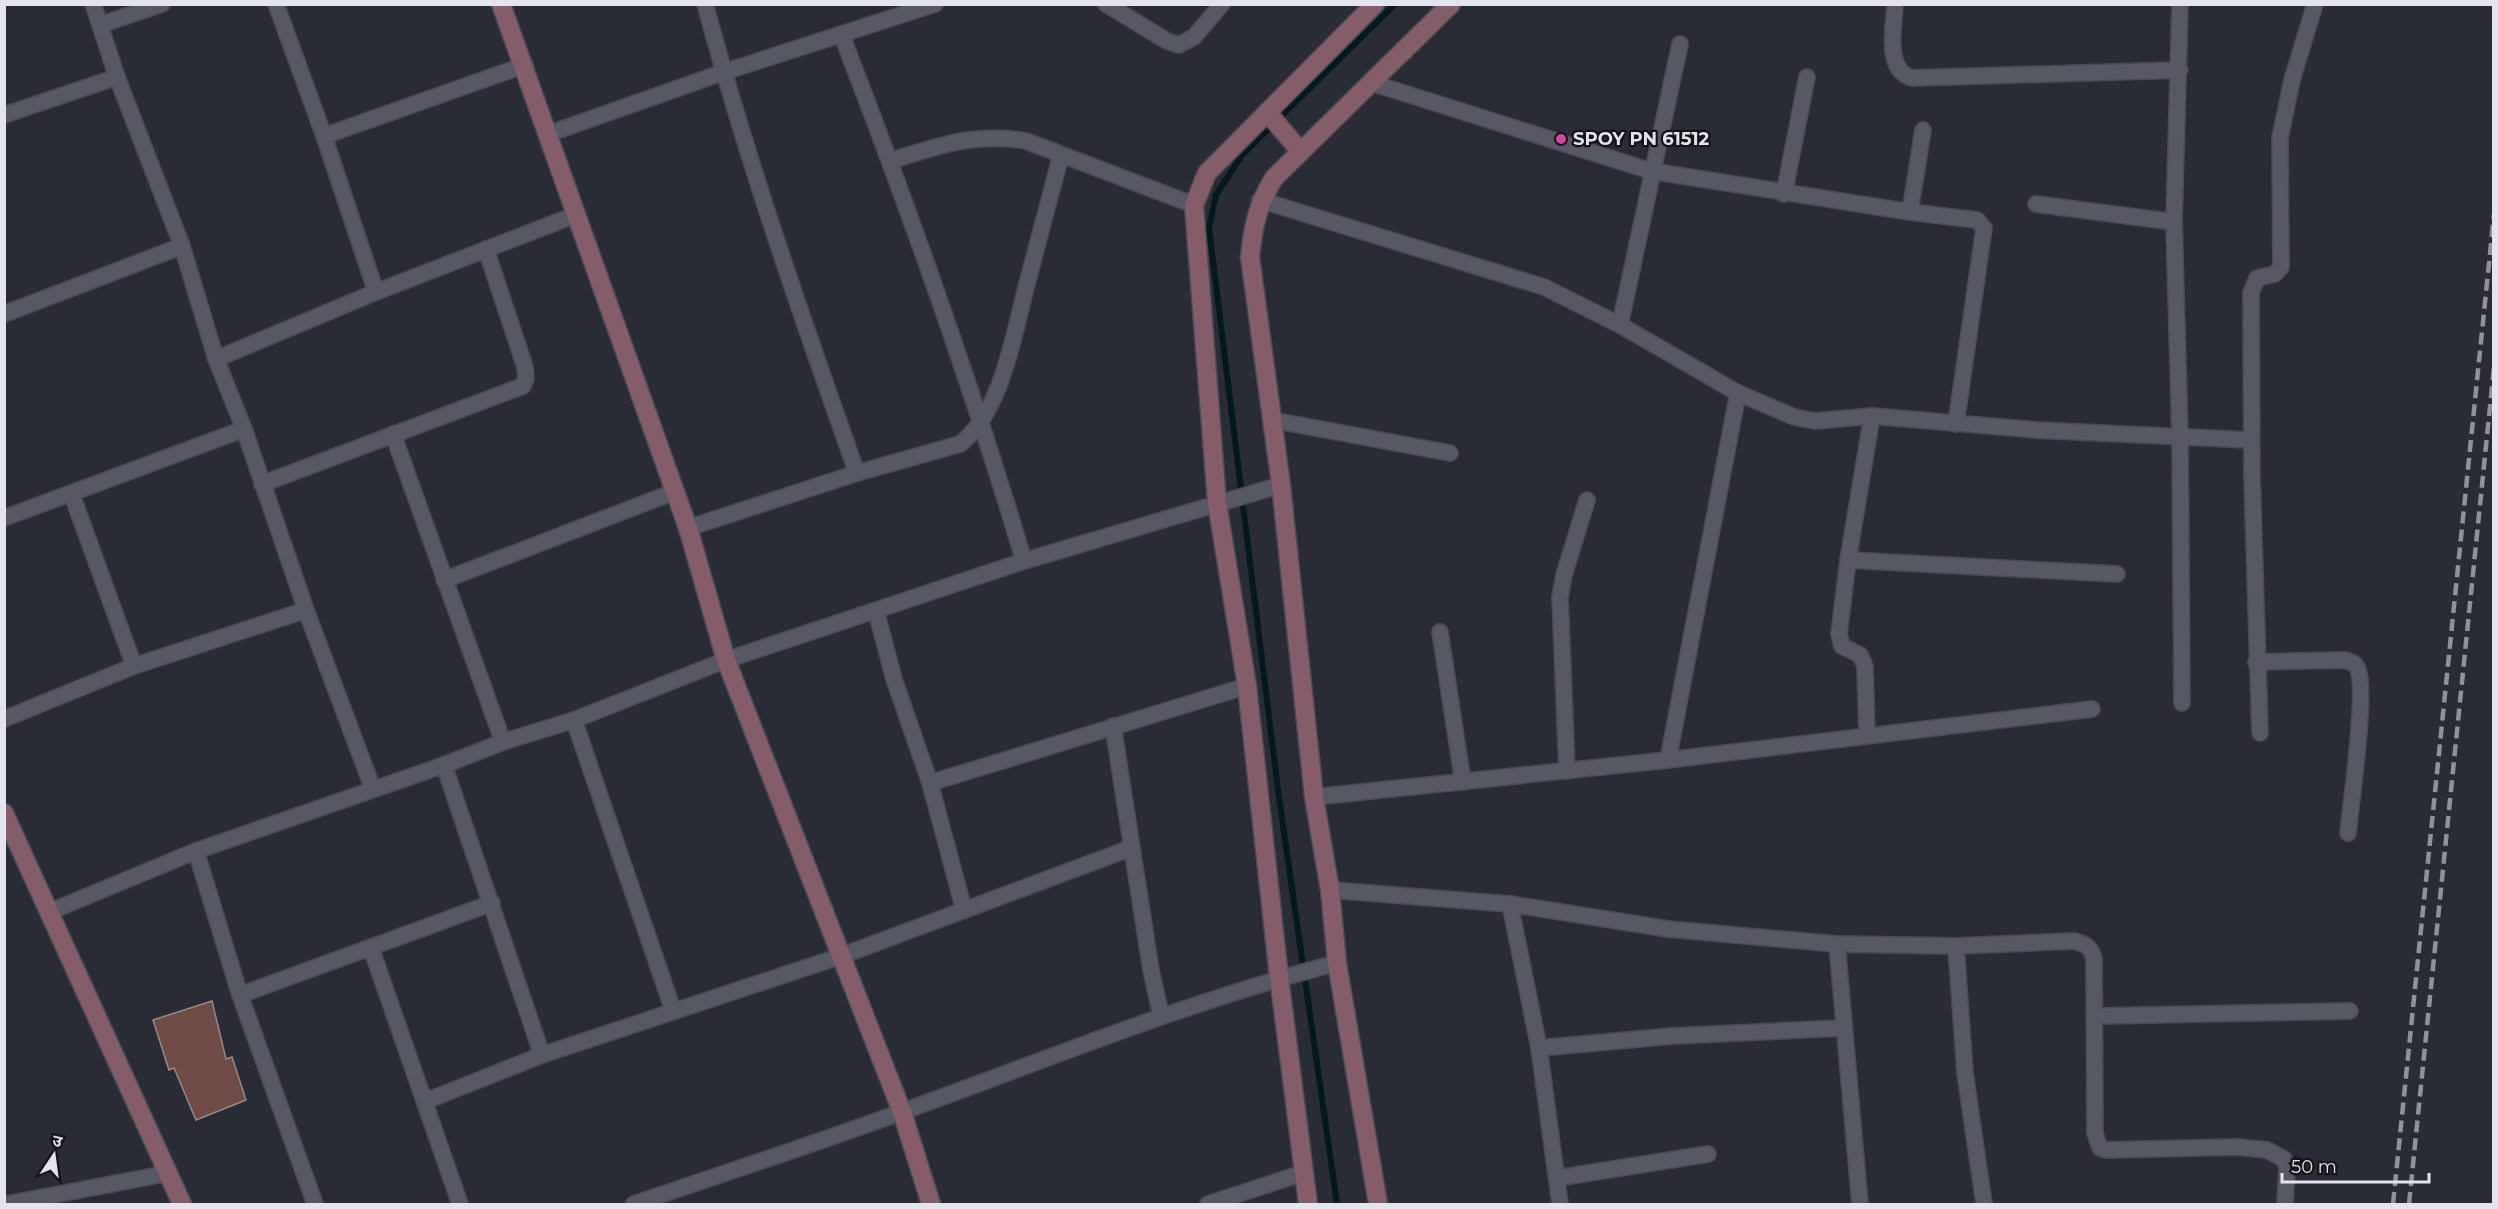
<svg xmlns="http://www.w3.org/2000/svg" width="2498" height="1209" viewBox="0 0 2498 1209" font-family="Montserrat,'Noto Sans Devanagari',sans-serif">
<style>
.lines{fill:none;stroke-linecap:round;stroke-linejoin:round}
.stream{stroke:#03191a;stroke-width:6}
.building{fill:#6e4b47;stroke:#998a88;stroke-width:1.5}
.street-casing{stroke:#494a52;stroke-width:18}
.secondary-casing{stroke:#494a52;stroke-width:21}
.street{stroke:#565863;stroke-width:15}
.secondary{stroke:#845c6a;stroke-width:18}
.rail{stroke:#90929a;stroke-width:4.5;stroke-dasharray:12 6;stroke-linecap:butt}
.hotel-dot{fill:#d1479c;stroke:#131418;stroke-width:2}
.labels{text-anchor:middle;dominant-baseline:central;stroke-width:4.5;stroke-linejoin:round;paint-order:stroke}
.poi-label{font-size:18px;font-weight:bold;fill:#e4e5ec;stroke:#131418;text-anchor:start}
</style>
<rect width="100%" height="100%" fill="#292b35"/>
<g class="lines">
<polyline class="stream" points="1337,1204 1278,790 1209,228 1216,195 1242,155 1395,4"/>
</g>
<polygon class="building" points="212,1001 226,1059 232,1057 246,1100 196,1120 174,1068 169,1070 153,1020"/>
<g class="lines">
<g class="street-casing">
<g id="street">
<polyline points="93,4 117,77 182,246 216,359 244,429 306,610 373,789"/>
<polyline points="276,4 324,136 376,292"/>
<path d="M705 4C748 163 802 318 857 473"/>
<polyline points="1106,4 1167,41 1179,45 1194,37 1222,4"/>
<path d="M1895 4C1894 28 1884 69 1912 78L2180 70"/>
<polyline points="2180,4 2174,222 2180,437 2182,703"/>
<polyline points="100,25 162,4"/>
<path d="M842 36C909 209 971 383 1024 561"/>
<polyline points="1372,83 1651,171 1910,212 1923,130"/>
<polyline points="4,115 117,77"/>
<polyline points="548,134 724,72 935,4"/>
<polyline points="324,136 525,65"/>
<path d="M890 161C938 146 974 132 1026 141L1194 205"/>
<polyline points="1784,194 1807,77"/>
<polyline points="1260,200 1544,287 1620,325 1738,393 1794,417 1815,421 1872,416 2036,430 2251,440"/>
<polyline points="2036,204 2174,222"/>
<polyline points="1910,212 1977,220 1984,228 1956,424"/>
<polyline points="4,314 182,246"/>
<polyline points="1620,325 1680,44"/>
<polyline points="216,359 376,292 575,215"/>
<polyline points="1272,420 1450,453"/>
<polyline points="393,434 503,742"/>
<polyline points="262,484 523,386 526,378 525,367 486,249"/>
<polyline points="72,495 134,666"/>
<polyline points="4,518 244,429"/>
<path d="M688 528 857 473 960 444C1003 411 1014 331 1028 280 1039 238 1050 197 1061 155"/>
<polyline points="1848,560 2117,574"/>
<polyline points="444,580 674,492"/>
<polyline points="876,611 894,679 930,783 964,910"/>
<polyline points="1440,632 1463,782"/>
<path d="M2256 662 2344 660C2350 661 2356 663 2358 670 2367 691 2351 803 2348 833"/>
<polyline points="4,719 134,666 306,610"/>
<polyline points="574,720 673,1010"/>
<polyline points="1113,726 1151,970 1161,1015"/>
<polyline points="2260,733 2252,477 2251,293 2257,278 2275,274 2281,267 2280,138 2292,80 2315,4"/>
<polyline points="1867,734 1865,666 1860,655 1842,646 1839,634 1848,560 1872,416"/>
<polyline points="1668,760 1738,393"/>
<polyline points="444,765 542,1055"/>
<polyline points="1567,771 1560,597 1564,575 1587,500"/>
<polyline points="930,783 1247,686"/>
<polyline points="1314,797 1668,760 2092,709"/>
<polyline points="196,851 240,995 315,1204"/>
<path d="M1330 890 1510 904 1668 929 1837 944 1956 946 2074 941C2086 944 2091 947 2094 959L2095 1133 2100 1148 2106 1150 2237 1147 2267 1150 2284 1159 2287 1167 2285 1204"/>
<polyline points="1510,904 1539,1048 1560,1204"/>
<polyline points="49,912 196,851 444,765 503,742 574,720 726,660 1024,561 1281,485"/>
<polyline points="1837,944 1860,1204"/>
<polyline points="1956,946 1965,1073 1984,1204"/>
<polyline points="371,948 460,1204"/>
<polyline points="240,995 492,903"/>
<polyline points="2096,1016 2350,1011"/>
<polyline points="1539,1048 1672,1036 1843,1028"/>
<polyline points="426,1101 542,1055 841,956 1131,848"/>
<polyline points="1557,1178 1708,1154"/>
<polyline points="7,1204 169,1173"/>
<path d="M634 1204C724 1173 815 1144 904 1111 1048 1059 1189 1001 1337 963"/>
<polyline points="1208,1204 1303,1173"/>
</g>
</g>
<g class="secondary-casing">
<g id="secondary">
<polyline points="501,4 688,528 726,660 902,1112 931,1204"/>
<polyline points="1267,112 1301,152"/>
<polyline points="4,813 182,1204"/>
<polyline points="1308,1204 1279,977 1247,686 1217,503 1194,205 1207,173 1375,4"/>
<path d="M1378 1204 1337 963 1330 890 1314 797 1281 485 1250 257C1253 226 1258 204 1274 178L1451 4"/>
</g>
</g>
<use href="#street" class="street"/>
<use href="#secondary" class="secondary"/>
<g class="rail">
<polyline points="2393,1204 2494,214"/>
<polyline points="2409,1204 2494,367"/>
</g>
</g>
<circle class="hotel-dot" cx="1561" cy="139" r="6"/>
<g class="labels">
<g class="poi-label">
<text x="1573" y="139">SPOY PN 61512</text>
</g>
</g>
<rect width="2498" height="1209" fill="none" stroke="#e4e5ec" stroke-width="12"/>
<g transform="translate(54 1155) rotate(13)" stroke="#131418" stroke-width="4.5" paint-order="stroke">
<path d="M0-4.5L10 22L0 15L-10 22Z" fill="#e4e5ec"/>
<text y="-9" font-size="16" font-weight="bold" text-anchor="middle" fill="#e4e5ec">उ</text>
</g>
<path d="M2282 1173v9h147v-9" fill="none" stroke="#e4e5ec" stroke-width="3"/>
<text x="2291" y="1173" font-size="18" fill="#e4e5ec" stroke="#131418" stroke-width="4.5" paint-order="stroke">50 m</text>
</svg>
